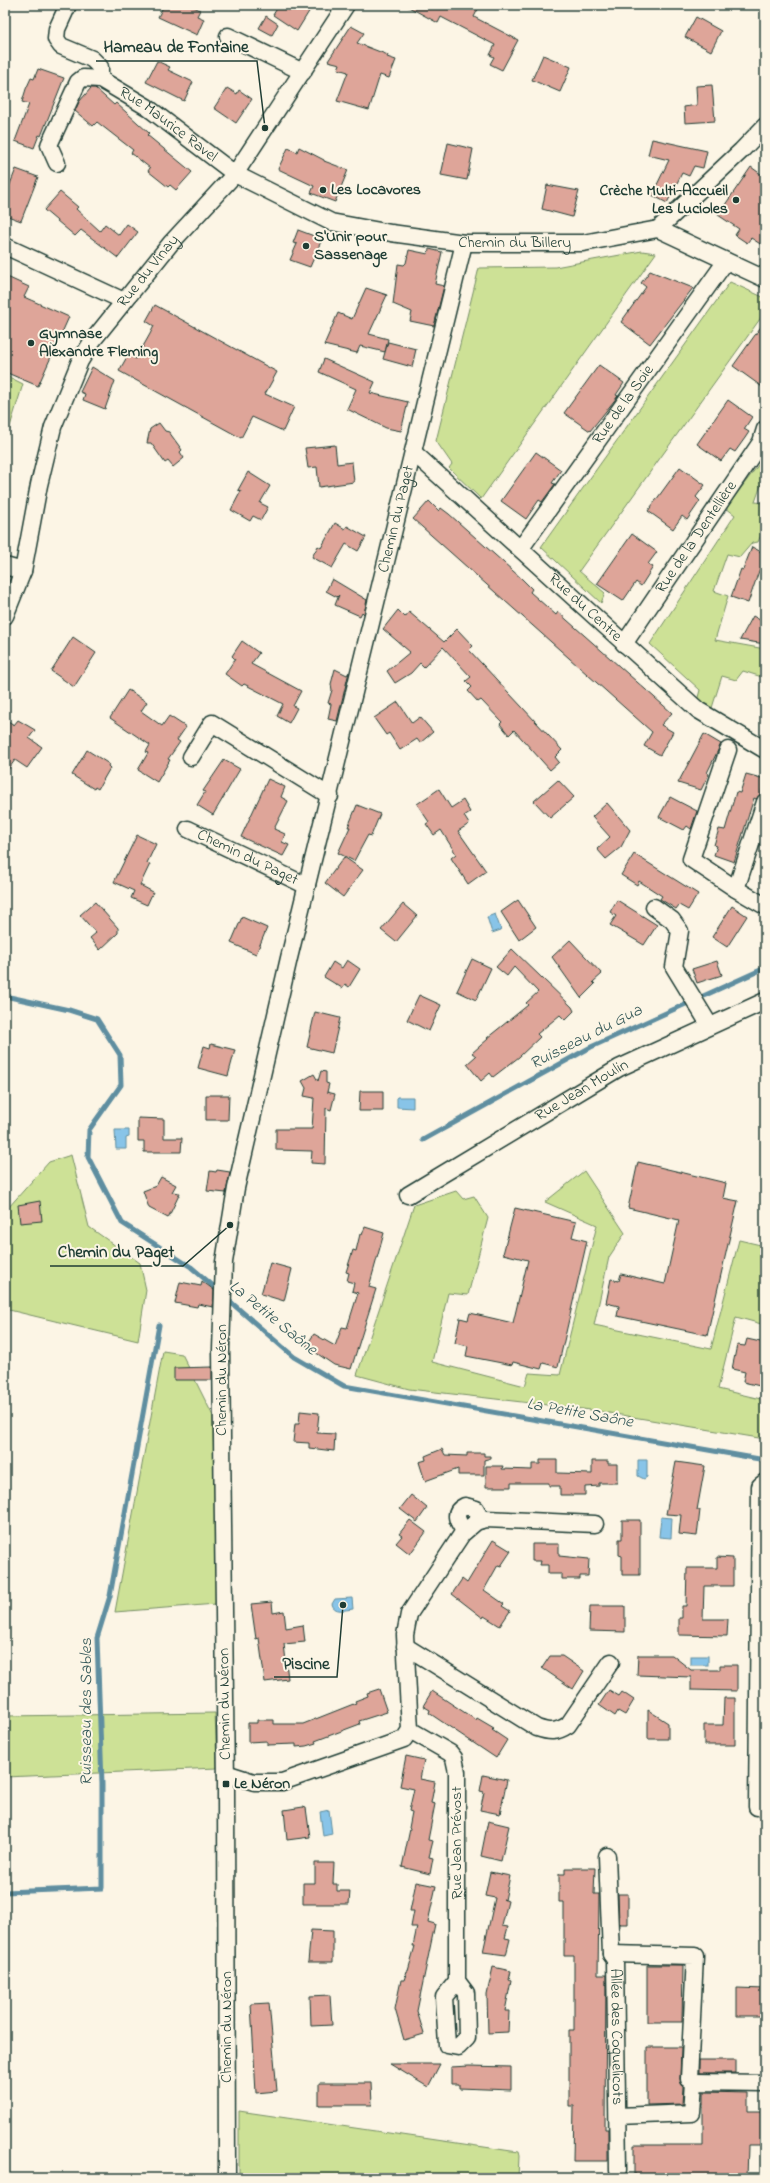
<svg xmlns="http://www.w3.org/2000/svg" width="770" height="2183" viewBox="0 0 770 2183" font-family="'Indie Flower',sans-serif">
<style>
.green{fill:#cde196;stroke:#768f65}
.water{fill:#88c4e8;stroke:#5e8ea0}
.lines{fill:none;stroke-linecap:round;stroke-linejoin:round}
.stream{stroke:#5e8ea0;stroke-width:5}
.building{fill:#dea599;stroke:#1f3d34}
.street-casing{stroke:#1f3d34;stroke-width:19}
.street{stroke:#fcf5e5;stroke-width:16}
.poi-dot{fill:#1f3d34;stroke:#fcf5e5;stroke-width:1.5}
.labels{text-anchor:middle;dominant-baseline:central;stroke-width:4;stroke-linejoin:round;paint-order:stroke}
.street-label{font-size:16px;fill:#1f3d34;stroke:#fcf5e5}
.poi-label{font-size:16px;font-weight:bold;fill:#1f3d34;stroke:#fcf5e5;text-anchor:start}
.water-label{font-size:17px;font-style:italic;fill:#345858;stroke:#fcf5e5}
.leader{fill:none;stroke:#1f3d34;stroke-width:1.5}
.callout-dot{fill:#1f3d34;stroke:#fcf5e5;stroke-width:1.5}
.callout-label{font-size:17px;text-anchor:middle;font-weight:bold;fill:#1f3d34;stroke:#fcf5e5;stroke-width:4;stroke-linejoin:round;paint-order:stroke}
</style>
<rect width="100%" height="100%" fill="#fcf5e5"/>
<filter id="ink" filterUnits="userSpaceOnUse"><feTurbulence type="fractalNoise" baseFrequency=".025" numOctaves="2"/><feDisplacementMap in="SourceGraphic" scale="8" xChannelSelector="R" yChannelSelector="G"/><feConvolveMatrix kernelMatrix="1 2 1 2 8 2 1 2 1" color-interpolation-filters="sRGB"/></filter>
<g filter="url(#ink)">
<g class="green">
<polygon points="642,251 656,253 481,499 449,468 452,464 436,441 479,268 555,267"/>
<polygon points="730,282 765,298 765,312 579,571 605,593 601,603 541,547"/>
<polygon points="5,375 23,384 5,443"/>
<polygon points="765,456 765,474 755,502 765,503 765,526 758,542 752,543 740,557 727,554 714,591 728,596 715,640 765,649 765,678 743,671 736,680 722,676 711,711 697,701 700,690 650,644 735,515 726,508"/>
<polygon points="71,1155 89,1227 140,1263 146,1290 138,1341 5,1309 5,1208 8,1208 49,1162"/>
<polygon points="584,1171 625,1233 609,1257 594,1325 711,1349 739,1240 765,1246 765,1325 736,1317 718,1389 765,1400 765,1439 591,1410 409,1389 357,1375 414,1205 456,1191 463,1199 474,1196 488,1218 468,1295 448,1293 432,1362 525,1386 529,1373 560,1375 597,1225 545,1202"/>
<polygon points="163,1351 182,1354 213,1416 216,1604 115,1612"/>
<polygon points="215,1713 217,1768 5,1777 5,1727 7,1716"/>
<polygon points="239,2111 518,2152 519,2156 518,2178 239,2178"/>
</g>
<g class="water">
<polygon points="495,914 501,930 492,933 487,917"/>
<polygon points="397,1097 413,1097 413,1108 397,1107"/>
<polygon points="115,1130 129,1130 129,1137 126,1138 126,1149 116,1149"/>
<polygon points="638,1460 647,1460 647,1477 644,1479 638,1476"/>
<polygon points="661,1517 672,1518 671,1538 659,1537"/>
<path d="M352 1598 353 1609C345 1610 334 1613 332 1604L335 1599Z"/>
<rect x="691" y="1656" width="17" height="9"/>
<polygon points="329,1810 332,1834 323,1836 320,1812"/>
</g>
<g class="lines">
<g class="stream">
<polyline points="5,996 69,1010 97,1019 120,1055 121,1085 89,1130 88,1157 122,1223 191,1267 219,1291"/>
<polyline points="423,1140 591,1047 765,968"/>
<polyline points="226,1298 294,1357 344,1386 765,1460"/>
<polyline points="5,1892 102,1888 102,1784 97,1638 110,1596 159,1325"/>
</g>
</g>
<g class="building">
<polygon points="164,5 190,5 200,10 197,16 204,19 197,35 158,17"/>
<polygon points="279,5 313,5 297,31 273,15"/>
<polygon points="405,5 472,5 478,9 474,17 518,40 502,70 490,64 494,57 490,55 495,45 441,17 438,23"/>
<polygon points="266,16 278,24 272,35 259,28"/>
<polygon points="696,17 721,31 711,51 685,37"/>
<polygon points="351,26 364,33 357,43 388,55 387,57 396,60 389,78 380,75 369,110 337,101 348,72 338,69 340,64 328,61"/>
<polygon points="543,55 571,67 560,92 532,80"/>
<polygon points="157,61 170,67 168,70 193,82 184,101 146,82"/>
<polygon points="38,69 64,78 41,136 39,135 34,148 15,141 29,104 22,102 26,89 31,78 34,79"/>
<polygon points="712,85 715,121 685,123 684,107 697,105 696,86"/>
<polygon points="91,88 95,88 114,105 116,103 149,133 147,135 192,172 176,190 170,185 168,187 148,171 150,168 131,153 133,150 97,122 93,126 75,111 79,102"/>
<polygon points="227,88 237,94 239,90 252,99 236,123 214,108"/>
<polygon points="652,139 707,151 703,168 694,166 689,176 682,173 667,203 652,195 669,160 648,155"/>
<polygon points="448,143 473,149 467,180 441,175"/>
<polygon points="299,147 324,160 324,161 348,170 335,202 311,193 314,186 278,169 288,148 297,152"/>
<polygon points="751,167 765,177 765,247 751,238 747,243 735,235 739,229 718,215"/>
<polygon points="16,169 38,177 21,221 5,215 5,197"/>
<polygon points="547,185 579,191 572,217 542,209"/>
<polygon points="60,192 78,207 76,209 100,231 105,224 119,235 127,224 138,232 118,258 81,230 75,236 44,210"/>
<polygon points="298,230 322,239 310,267 290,260 297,244 293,243"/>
<polygon points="429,249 442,252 435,284 444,286 434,326 410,321 412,312 393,304 398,264 404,265 406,263 409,250 428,254"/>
<polygon points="650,271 693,288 650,344 621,322 646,287 641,283"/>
<polygon points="5,276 29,287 24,297 69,317 38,386 5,372"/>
<polygon points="366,288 387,295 369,334 388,339 385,352 360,346 357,353 324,345 338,313 352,319"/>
<polygon points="155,305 277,372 265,394 294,407 283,431 252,417 241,438 119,371 128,355 136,359 150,334 154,326 146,321"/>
<polygon points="765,321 765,389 733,366"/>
<polygon points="388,342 416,349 412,367 383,359"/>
<polygon points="324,359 375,382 370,393 408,402 401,431 386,428 347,409 356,389 319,372"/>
<polygon points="599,365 624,383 616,395 618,396 590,431 564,413"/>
<polygon points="92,367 115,381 105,409 83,400 85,394 80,392"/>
<polygon points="728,400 752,417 744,429 749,432 745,438 735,452 730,449 721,461 697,444"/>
<polygon points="159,423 165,431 169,432 182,450 180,452 184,458 173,467 168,461 165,463 151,443 147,443 150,429"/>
<polygon points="335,445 337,464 352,462 354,482 319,487 317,467 308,468 305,448"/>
<polygon points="536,452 561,470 552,483 555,484 542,502 539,500 526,519 501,501"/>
<polygon points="680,467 705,485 696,497 700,501 687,520 682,516 673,529 648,511"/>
<polygon points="248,472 270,486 260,503 268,507 261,520 253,516 250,521 231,510 241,491 238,490"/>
<polygon points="429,501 439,511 441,508 449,514 522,579 532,589 530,592 556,615 558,612 672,713 661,725 673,732 660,755 644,746 652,732 413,519"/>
<polygon points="335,523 345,529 347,526 366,537 358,551 346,544 332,568 312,557 318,546 321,548"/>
<polygon points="632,534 657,552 648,564 653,567 641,586 636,582 623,601 597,584"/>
<polygon points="752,547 765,554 765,571 760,568 748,603 731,597 741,569 743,570"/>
<polygon points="332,579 367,600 364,614 362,612 360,616 335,605 339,595 337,597 326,591"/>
<polygon points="398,610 405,617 409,612 444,642 457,629 473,646 469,650 562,750 555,757 559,762 550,770 514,730 509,735 500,724 502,722 481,700 478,702 468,691 472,687 466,681 471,677 443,647 424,667 420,663 411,673 395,683 387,671 410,652 383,629"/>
<polygon points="753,616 765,623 765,644 740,640"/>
<polygon points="73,637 96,653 74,687 51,671"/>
<polygon points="242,641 259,653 251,664 301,691 293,706 297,708 289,723 277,716 283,704 244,684 242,686 225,674 235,659 232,656"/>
<polygon points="335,669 347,675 349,672 337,721 328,719 331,704 328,703 332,690 331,684"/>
<polygon points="128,690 147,702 141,711 162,726 169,716 186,727 177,740 180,742 168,759 170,760 157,782 138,770 148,753 146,752 150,745 110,718"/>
<polygon points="398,702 412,723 420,717 433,732 420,743 417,739 400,750 389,733 386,735 374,718"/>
<polygon points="5,719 14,725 18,720 35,730 29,738 42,747 27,768 15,760 5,774"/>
<polygon points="704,734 721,744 707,773 709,774 701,790 678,783"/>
<polygon points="87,750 109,764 108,766 110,768 98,789 95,787 94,789 72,775"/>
<polygon points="224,760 240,769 213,815 197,805 205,792 203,791"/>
<polygon points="746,774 765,779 761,794 756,799 754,798 734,862 714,855 717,846 714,845 719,829 725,830 736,792 740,793"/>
<polygon points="268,779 285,787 281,797 288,801 274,829 285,834 282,842 289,845 283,856 241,837"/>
<polygon points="558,780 574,797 550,818 534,801"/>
<polygon points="439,789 451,808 463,800 470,812 464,816 469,824 458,831 486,871 468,884 451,858 456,854 441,830 434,835 426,824 429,822 417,804"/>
<polygon points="670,797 697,811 691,829 687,826 684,830 659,817"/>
<polygon points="607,803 630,830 621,847 606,859 597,849 610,837 592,817"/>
<polygon points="357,805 380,814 371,836 368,835 354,861 338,853 350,827 348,827"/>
<polygon points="137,835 156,844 147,863 150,864 140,885 153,892 147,905 131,898 134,891 114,882"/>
<polygon points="634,854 698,894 688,910 679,905 676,909 660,899 662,896 639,881 637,885 621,875"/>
<polygon points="344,857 363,870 343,897 325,883"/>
<polygon points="518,900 536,927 519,940 501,912"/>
<polygon points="617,900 657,925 644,945 610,925 616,916 610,912"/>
<polygon points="95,902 118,928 118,933 100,950 90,938 96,933 80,915"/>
<polygon points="403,904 417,916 396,942 381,930"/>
<polygon points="732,906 747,916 727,947 712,937"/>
<polygon points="242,917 267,928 256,954 231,943"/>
<polygon points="570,940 602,974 593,982 595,984 581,998 552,957"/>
<polygon points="512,949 572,1007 574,1011 565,1020 560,1015 537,1034 540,1037 519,1057 493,1077 490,1073 481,1081 467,1064 476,1056 472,1053 488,1039 487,1038 528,1005 526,1003 538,992 514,967 507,976 496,967"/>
<polygon points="472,959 491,968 476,1000 457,991"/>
<polygon points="347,960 360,969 349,987 345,984 342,988 324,977 333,962 342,968"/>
<polygon points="717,961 722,975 697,983 692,969"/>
<polygon points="419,995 441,1005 429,1031 407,1020"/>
<polygon points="315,1012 340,1018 332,1053 307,1047"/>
<polygon points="211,1044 235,1050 228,1076 198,1068 204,1046 210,1048"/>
<polygon points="321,1071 326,1072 326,1083 329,1084 327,1092 335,1094 331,1110 326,1108 325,1164 311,1163 312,1151 276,1150 276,1129 312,1129 314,1098 304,1096 306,1088 302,1081 314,1074 318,1081"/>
<polygon points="360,1091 383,1091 383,1111 359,1111"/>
<polygon points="206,1095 229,1095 228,1120 206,1120"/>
<polygon points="138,1118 164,1119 164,1138 182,1138 181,1152 144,1152 144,1141 138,1141"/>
<polygon points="638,1162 726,1183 723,1198 738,1201 707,1335 617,1316 619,1306 606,1303 611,1279 619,1281 621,1274 665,1284 679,1220 628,1208"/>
<polygon points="217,1170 230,1172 226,1193 207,1191 210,1171 216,1172"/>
<polygon points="161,1177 176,1185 172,1192 180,1193 168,1218 149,1208 143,1191 156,1186"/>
<polygon points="40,1201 42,1221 20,1223 18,1205"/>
<polygon points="515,1208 576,1222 572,1237 587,1241 558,1367 543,1363 541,1369 513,1362 512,1365 466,1356 468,1346 455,1343 460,1318 468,1320 470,1313 513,1323 528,1260 503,1254"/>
<polygon points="365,1227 384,1233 369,1287 376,1289 351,1369 334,1365 306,1346 314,1334 335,1346 342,1327 347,1328 358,1293 352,1291 354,1283 347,1281 349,1273 346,1272 353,1250 356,1251 360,1234 362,1235"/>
<polygon points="270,1263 292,1269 284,1301 261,1294"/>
<polygon points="202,1281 214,1290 213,1307 198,1304 197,1307 175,1303 180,1282 201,1286"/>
<polygon points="747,1339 765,1343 765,1380 762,1379 760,1386 743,1382 745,1372 732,1369 737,1345 745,1346"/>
<polygon points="212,1367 212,1380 174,1380 174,1368"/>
<polygon points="300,1411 319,1413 317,1433 335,1434 334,1451 309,1448 309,1443 293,1442 295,1424 299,1424"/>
<polygon points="442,1449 445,1455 467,1456 467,1453 484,1453 484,1456 491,1456 491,1458 484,1460 484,1475 458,1475 458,1469 425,1481 419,1462 426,1460 425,1456"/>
<polygon points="540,1460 557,1460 557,1473 592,1474 592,1461 608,1461 608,1464 617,1464 617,1483 599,1483 599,1486 585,1487 585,1495 560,1495 560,1486 549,1486 549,1483 511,1483 511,1487 486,1487 486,1466 503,1466 502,1469 532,1470 532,1464 540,1464"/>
<polygon points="676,1462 705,1466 697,1510 700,1510 697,1536 679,1534 681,1515 666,1514"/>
<polygon points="411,1495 427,1508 417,1522 400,1509"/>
<polygon points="410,1520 426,1532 410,1554 396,1543 402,1536 399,1534"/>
<polygon points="622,1520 640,1520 640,1575 622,1575 622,1556 619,1555 619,1539 622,1539"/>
<polygon points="493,1540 511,1551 501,1566 498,1565 484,1590 504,1604 502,1606 510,1611 500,1626 484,1616 483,1618 452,1594 462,1579 467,1583"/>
<polygon points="532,1544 559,1544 559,1556 589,1559 588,1576 580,1576 580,1579 562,1579 562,1574 548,1574 548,1565 540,1565 541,1561 532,1561"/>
<polygon points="717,1557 733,1558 733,1586 704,1586 703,1619 728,1619 727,1636 679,1635 679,1618 682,1618 682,1606 686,1606 687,1568 717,1568"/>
<polygon points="272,1602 273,1613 284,1611 286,1628 303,1625 305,1642 284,1644 288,1679 265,1682 259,1638 256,1639 251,1604"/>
<polygon points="590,1606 625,1606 625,1632 589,1631"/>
<polygon points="638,1655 672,1655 691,1670 720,1670 720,1665 737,1665 737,1691 691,1690 691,1677 637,1675"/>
<polygon points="550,1656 562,1656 584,1671 573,1689 542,1668"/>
<polygon points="379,1689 387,1712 359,1721 360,1724 315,1741 316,1743 306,1746 296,1747 296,1744 267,1745 267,1741 248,1742 248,1723 257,1723 257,1720 274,1720 274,1724 303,1724 356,1703 355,1701 368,1696 367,1693"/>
<polygon points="609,1690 619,1696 622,1692 634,1700 625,1715 618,1711 615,1716 599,1705"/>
<polygon points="432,1691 476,1720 477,1718 494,1728 492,1730 507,1740 496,1758 429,1713 430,1710 423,1706"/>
<polygon points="724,1698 735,1698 735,1745 704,1745 704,1725 723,1725"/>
<polygon points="648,1710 668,1723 668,1739 648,1739"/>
<polygon points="406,1756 424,1760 420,1779 435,1782 431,1803 435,1804 428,1840 433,1841 429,1857 433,1858 430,1874 402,1867 410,1829 409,1828 412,1812 409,1811 414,1789 400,1786"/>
<polygon points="483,1775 507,1780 500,1814 480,1810 484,1792 480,1791"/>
<polygon points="303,1807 306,1808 310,1837 287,1840 284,1810"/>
<polygon points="488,1821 509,1826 501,1861 481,1856"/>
<polygon points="315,1863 334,1863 333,1884 337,1884 337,1891 350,1891 349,1904 303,1904 303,1883 315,1883"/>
<polygon points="565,1868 595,1868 594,1894 599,1894 598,1975 606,1975 605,2129 608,2129 608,2161 573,2161 574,2106 569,2106 569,2030 574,2030 574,1956 564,1956 564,1902 559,1902 559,1874 565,1874"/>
<polygon points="490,1872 510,1876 505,1900 503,1899 508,1901 502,1926 508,1927 505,1938 510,1939 506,1955 483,1952 495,1898 485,1896"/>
<polygon points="416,1882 436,1886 428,1922 435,1924 417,2011 424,2034 404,2040 395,2009 401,1980 404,1980 407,1971 408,1971 415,1946 413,1946 417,1927 411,1927 414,1911 410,1911"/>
<polygon points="618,1894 628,1894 628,1924 619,1924"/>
<polygon points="311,1930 333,1931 333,1962 308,1962"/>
<polygon points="647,1965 683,1965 682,2022 647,2022"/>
<polygon points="493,1967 511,1971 509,1980 511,1981 505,2011 509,2011 508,2032 488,2033 487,1994"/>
<polygon points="737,1988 765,1989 765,2016 737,2016"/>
<polygon points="330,1995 332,2025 311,2026 310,1996"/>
<polygon points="269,2003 277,2091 256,2093 251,2004"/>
<polygon points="647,2047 681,2047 680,2079 684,2087 683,2104 647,2105"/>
<rect x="699" y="2060" width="37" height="13"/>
<polygon points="390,2064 440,2064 428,2087"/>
<polygon points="469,2066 511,2067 511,2090 459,2088 459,2084 451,2084 451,2067"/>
<polygon points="319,2083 371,2083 372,2105 319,2105"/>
<polygon points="703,2092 748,2093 748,2111 765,2111 765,2146 748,2146 747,2178 634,2178 634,2145 703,2145"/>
</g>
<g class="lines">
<g class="street-casing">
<g id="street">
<path id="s1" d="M68 5 57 29 56 39 61 46 92 59 100 67V79L147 107 235 174 331 222 391 233 464 243H583L658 229 741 151 765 126"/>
<polyline points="228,36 303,72"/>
<polyline points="57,163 49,145 78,82 83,78 100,79"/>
<polyline points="658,229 765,279"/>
<polyline points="5,246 124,301"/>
<path id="s2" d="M413 452 698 710 765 750"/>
<path id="s3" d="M521 548 726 261"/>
<polyline points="5,566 23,571"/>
<path id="s4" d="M5 616 23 571 39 485 53 427 80 361 93 340 171 243 235 174 346 5"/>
<path id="s5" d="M624 644 761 442 765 429"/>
<polyline points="728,750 691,859 736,889 765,906"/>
<polyline points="191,757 212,723 330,796"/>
<path id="s6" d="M188 829 307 886"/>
<polyline points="736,889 765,802"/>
<polyline points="654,907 672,920 680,931 674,967 710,1026"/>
<path id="s7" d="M408 1195 619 1068 765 1001"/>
<path d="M465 1531C457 1522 452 1512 465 1506L476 1509 481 1520"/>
<path d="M405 1646 537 1728C549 1732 556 1733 568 1725L611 1662"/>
<polyline points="410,1730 450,1753 454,1758 457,1772 457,1981 444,1997 447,2045 458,2047 467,2038 466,1993 457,1981"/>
<polyline points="226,1773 254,1782 282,1782 404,1739 410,1730 405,1635 409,1614 462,1534 476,1522 485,1519 595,1524"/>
<polyline points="757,1807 760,1486 765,1482"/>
<path id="s8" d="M607 1856 611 1954 615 1960 618 2170"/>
<polyline points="611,1954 695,1956 689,2079 694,2082"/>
<polyline points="618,2116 692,2113 694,2082 765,2083"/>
<path id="s9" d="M227 2178 226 1784 221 1350 224 1262 236 1188 289 958 464 243"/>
</g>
</g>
<use href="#street" class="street"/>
</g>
</g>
<g class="poi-dot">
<circle cx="323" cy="190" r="4"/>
<circle cx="736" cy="200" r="4"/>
<circle cx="306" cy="246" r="4"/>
<circle cx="31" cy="343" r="4"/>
<rect x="222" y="1780" width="8" height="8" rx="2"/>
</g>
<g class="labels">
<g class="street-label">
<text stroke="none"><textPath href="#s1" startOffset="184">Rue Maurice Ravel</textPath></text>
<text stroke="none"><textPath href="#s1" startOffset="560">Chemin du Billery</textPath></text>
<text stroke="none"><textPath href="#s4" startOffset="380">Rue du Vinay</textPath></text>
<text stroke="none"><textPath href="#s3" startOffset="176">Rue de la Soie</textPath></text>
<text stroke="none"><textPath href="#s9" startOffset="1679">Chemin du Paget</textPath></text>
<text stroke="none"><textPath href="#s5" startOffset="129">Rue de la Dentellière</textPath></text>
<text stroke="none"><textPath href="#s2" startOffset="232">Rue du Centre</textPath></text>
<text stroke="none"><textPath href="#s6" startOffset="66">Chemin du Paget</textPath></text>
<text stroke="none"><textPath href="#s7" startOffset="203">Rue Jean Moulin</textPath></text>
<text transform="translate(222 1380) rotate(-90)">Chemin du Néron</text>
<text transform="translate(225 1704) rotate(-91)">Chemin du Néron</text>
<text transform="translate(457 1843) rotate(-90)">Rue Jean Prévost</text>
<text transform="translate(227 2027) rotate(-90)">Chemin du Néron</text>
<text stroke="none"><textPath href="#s8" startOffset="182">Allée des Coquelicots</textPath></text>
</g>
<g class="poi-label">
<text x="331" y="190">Les Locavores</text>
<text x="728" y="191" text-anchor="end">Crèche Multi-Accueil<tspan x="728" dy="18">Les Lucioles</tspan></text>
<text x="314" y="237">S'Unir pour<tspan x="314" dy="18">Sassenage</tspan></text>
<text x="39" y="334">Gymnase<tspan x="39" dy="18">Alexandre Fleming</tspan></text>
<text x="234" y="1784">Le Néron</text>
</g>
<g class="water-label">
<text transform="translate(586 1037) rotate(-27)">Ruisseau du Gua</text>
<text transform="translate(273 1318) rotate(39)">La Petite Saône</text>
<text transform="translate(580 1413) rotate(10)">La Petite Saône</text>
<text transform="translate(86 1712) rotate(-90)">Ruisseau des Sables</text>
</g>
</g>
<path class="leader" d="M265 128L257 61H96M230 1225L183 1266H50M343 1605L337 1677H274"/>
<g class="callout-dot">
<circle cx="265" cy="128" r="4"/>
<circle cx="230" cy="1225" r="4"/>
<circle cx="343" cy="1605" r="4"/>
</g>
<g class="callout-label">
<text x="176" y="52">Hameau de Fontaine</text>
<text x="116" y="1257">Chemin du Paget</text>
<text x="306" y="1669">Piscine</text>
</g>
<rect width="770" height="2183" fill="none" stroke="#fcf5e5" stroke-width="20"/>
<rect x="10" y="10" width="750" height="2163" fill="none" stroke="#1f3d34" stroke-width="1.5" filter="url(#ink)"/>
</svg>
